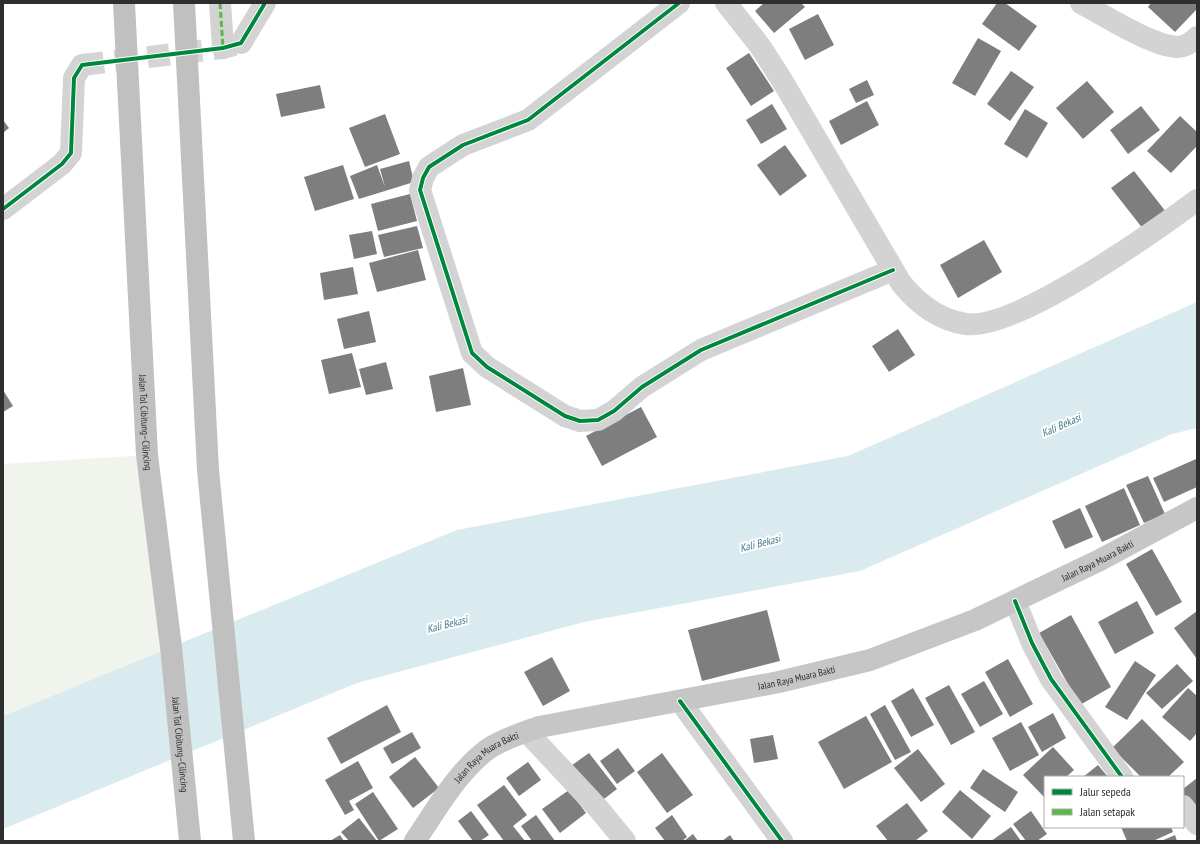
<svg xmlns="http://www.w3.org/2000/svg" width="1200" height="844" viewBox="0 0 1200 844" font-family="'PT Sans Narrow',sans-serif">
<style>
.green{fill:#f1f4ec}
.water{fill:#daebf0}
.building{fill:#7e7e7e}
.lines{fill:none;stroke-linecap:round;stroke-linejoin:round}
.minor-tunnel{stroke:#d5d5d5;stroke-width:22;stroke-dasharray:22 11;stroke-linecap:butt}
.minor{stroke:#d3d3d3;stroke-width:22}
.primary{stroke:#c6c6c6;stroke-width:22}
.motorway-bridge{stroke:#c0c0c0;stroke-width:22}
.quiet{stroke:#58b947;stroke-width:3;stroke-dasharray:6 3;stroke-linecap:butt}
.cycleway-casing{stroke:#fff;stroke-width:6}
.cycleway{stroke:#00873e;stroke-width:4}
.labels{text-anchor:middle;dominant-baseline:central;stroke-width:4;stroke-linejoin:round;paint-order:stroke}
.street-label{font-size:10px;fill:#2e2e2e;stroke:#fff}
.water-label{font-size:11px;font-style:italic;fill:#407b8c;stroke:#fff}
</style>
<rect width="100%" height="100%" fill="#fff"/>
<polygon class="green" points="147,455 171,647 3,716 3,464"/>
<polygon class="water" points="1197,302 1197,428 1172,434 860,571 584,622 357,683 3,829 3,716 457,530 848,456"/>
<g class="building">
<polygon points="764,3 801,3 805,7 774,33 755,11"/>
<polygon points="997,3 1005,3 1037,26 1019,51 982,24"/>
<polygon points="1151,3 1197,3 1197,9 1175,32 1148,7"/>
<polygon points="818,14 834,45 805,60 789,29"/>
<polygon points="978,38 1001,51 975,96 952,83"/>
<polygon points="749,53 774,91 751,106 726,68"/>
<polygon points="1011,71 1034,87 1010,121 987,104"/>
<polygon points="867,80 874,95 856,103 849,89"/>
<polygon points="1087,81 1114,112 1083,139 1056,108"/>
<polygon points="320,85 325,108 281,117 276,94"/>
<polygon points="867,101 879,125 841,145 829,121"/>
<polygon points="772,104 787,129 761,144 746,120"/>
<polygon points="1141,106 1160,130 1128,154 1110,130"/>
<polygon points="1025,109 1048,123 1027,158 1004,144"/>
<polygon points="385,114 400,154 365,167 349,128"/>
<polygon points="1180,116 1197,132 1197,146 1171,173 1147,151"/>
<polygon points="3,120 9,128 3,133"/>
<polygon points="785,145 807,176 780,196 757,165"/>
<polygon points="409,161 414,182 359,199 350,176 377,165 385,187 380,169"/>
<polygon points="343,165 354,199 315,211 304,177"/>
<polygon points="1134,171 1170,217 1147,234 1111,188"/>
<polygon points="410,194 417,221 378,231 371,204"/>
<polygon points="417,226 423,248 384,257 378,235"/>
<polygon points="372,231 377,254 354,259 349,235"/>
<polygon points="984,240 1002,272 958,298 940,265"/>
<polygon points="418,250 426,280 377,292 369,263"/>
<polygon points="353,267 358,294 324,300 320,273"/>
<polygon points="369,311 376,342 344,349 337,319"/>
<polygon points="898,329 915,355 889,372 872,346"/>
<polygon points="352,353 361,387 329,394 321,360"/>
<polygon points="386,362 393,389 366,395 359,369"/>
<polygon points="463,368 471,405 436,412 429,376"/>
<polygon points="3,390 13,406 3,412"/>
<polygon points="641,407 657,437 602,466 586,436"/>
<polygon points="1196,459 1197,487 1164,502 1153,478"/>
<polygon points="1148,476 1165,514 1144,523 1126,485"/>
<polygon points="1124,488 1140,525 1102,542 1085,506"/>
<polygon points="1080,508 1093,537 1065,549 1052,521"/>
<polygon points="1152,549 1182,602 1156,616 1126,564"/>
<polygon points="1137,601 1154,633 1115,654 1098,622"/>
<polygon points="767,610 780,661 702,681 688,630"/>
<polygon points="1197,611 1197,659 1174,628"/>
<polygon points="1071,615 1111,687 1080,705 1039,633"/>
<polygon points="552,657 570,691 543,706 524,672"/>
<polygon points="1008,659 1033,704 1010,717 985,672"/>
<polygon points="1135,661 1156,675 1127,720 1105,707"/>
<polygon points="1177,664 1193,681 1162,709 1146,693"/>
<polygon points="984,681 1003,714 980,727 961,694"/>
<polygon points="949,685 975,732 951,745 925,698"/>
<polygon points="913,688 934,725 911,737 891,701"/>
<polygon points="1188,688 1197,696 1197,733 1190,741 1162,717"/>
<polygon points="387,705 401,732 341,764 327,738"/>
<polygon points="885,705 911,752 895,760 870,714"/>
<polygon points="1053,713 1066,738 1042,752 1028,727"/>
<polygon points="866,716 892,762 844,789 818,742"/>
<polygon points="1142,719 1184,762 1168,777 1141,777 1112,748"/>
<polygon points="1021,722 1039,755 1010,771 992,738"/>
<polygon points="412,732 421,748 392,764 383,748"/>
<polygon points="773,735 778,759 754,763 750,739"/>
<polygon points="1053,747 1074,770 1066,777 1045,777 1044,797 1023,775"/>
<polygon points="618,748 635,771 617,784 600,761"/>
<polygon points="918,749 945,784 921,802 894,768"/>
<polygon points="589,753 617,789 596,805 568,768"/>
<polygon points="662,753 693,795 667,813 637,772"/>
<polygon points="415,757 439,788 413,808 389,777"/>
<polygon points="358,761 373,788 349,801 354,810 345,815 325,780"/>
<polygon points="528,762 541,780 519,796 506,778"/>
<polygon points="1098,765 1108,777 1083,777"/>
<polygon points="983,769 1018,792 1005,812 970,788"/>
<polygon points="1197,778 1197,823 1183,804 1183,789"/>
<polygon points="504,785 527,815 513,826 525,841 504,841 477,805"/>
<polygon points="569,790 586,813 560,833 542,809"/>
<polygon points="960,790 991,816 972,839 942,812"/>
<polygon points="373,792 398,829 379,841 355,804"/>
<polygon points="907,803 928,831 915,841 888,841 876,826"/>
<polygon points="471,811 489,835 480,841 473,841 458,821"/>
<polygon points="1031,811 1047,834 1037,841 1026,841 1013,824"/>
<polygon points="536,815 555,841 532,841 521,826"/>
<polygon points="672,815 687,837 682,841 665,841 655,828"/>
<polygon points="359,818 377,841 349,841 341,832"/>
<polygon points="1011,827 1021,841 991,841"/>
<polygon points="1121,827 1171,827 1173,832 1153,841 1127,841"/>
<polygon points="693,834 698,841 684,841"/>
<polygon points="340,835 344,841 330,841"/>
<polygon points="730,835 734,841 722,841"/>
<polygon points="1175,835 1177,841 1161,841"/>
</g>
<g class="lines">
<polyline class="minor-tunnel" points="82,65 223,48 241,43"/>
<g class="minor">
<polyline points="220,3 223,48"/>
<polyline points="679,3 528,120 463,145 429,167 423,178 420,190 472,353 487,367 565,416 580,421 598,420 614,411 642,387 701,350 893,270"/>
<path d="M726 3 760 46 783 82 901 283C918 304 938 320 966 324 1015 331 1155 231 1197 200"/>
<path d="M1081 3C1105 16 1152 46 1178 47 1185 47 1192 42 1197 37"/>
<polyline points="241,43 265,3"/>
<polyline points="3,209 62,164 71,153 74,78 82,65"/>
<polyline points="1015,601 1032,643 1051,679 1122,777"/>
<polyline points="680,701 782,841"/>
<polyline points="527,732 598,808 625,841"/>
<polyline points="1183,806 1197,824"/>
</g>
<path class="primary" id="s1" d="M415 841C436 810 457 772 488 749 502 739 523 733 539 727L779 682 870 660 975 620 1100 560 1197 508"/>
<g class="motorway-bridge">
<path id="s2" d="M124 3 147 455 171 647 190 841"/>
<polyline points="184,3 208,470 244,841"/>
</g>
<polyline class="quiet" points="220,3 223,48"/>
<g class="cycleway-casing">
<g id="cycleway">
<polyline points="679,3 528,120 463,145 429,167 423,178 420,190 472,353 487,367 565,416 580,421 598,420 614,411 642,387 701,350 893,270"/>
<polyline points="3,209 62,164 71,153 74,78 82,65 223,48 241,43 265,3"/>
<polyline points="1015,601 1032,643 1051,679 1122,777"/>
<polyline points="680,701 782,841"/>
</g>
</g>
<use href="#cycleway" class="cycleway"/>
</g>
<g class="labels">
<g class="street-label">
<text stroke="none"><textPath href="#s2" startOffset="420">Jalan Tol Cibitung–Cilincing</textPath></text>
<text stroke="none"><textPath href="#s1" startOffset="760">Jalan Raya Muara Bakti</textPath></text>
<text stroke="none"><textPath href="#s1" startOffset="436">Jalan Raya Muara Bakti</textPath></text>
<text stroke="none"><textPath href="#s2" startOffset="744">Jalan Tol Cibitung–Cilincing</textPath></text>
<text stroke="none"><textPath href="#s1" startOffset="112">Jalan Raya Muara Bakti</textPath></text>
</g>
<g class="water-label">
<text transform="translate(1061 425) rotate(-24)">Kali Bekasi</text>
<text transform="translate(760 543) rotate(-14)">Kali Bekasi</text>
<text transform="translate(447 624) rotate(-14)">Kali Bekasi</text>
</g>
</g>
<rect width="1200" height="844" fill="none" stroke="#2e2e2e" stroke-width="8"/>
<rect x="1044" y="776" width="140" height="52" fill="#ffffff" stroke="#ababab"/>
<rect x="1052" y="789" width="20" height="6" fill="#00873e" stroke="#ababab"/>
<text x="1080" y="796" font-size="12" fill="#2e2e2e">Jalur sepeda</text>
<rect x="1052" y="809" width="20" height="6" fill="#58b947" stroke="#ababab"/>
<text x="1080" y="816" font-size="12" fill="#2e2e2e">Jalan setapak</text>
</svg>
